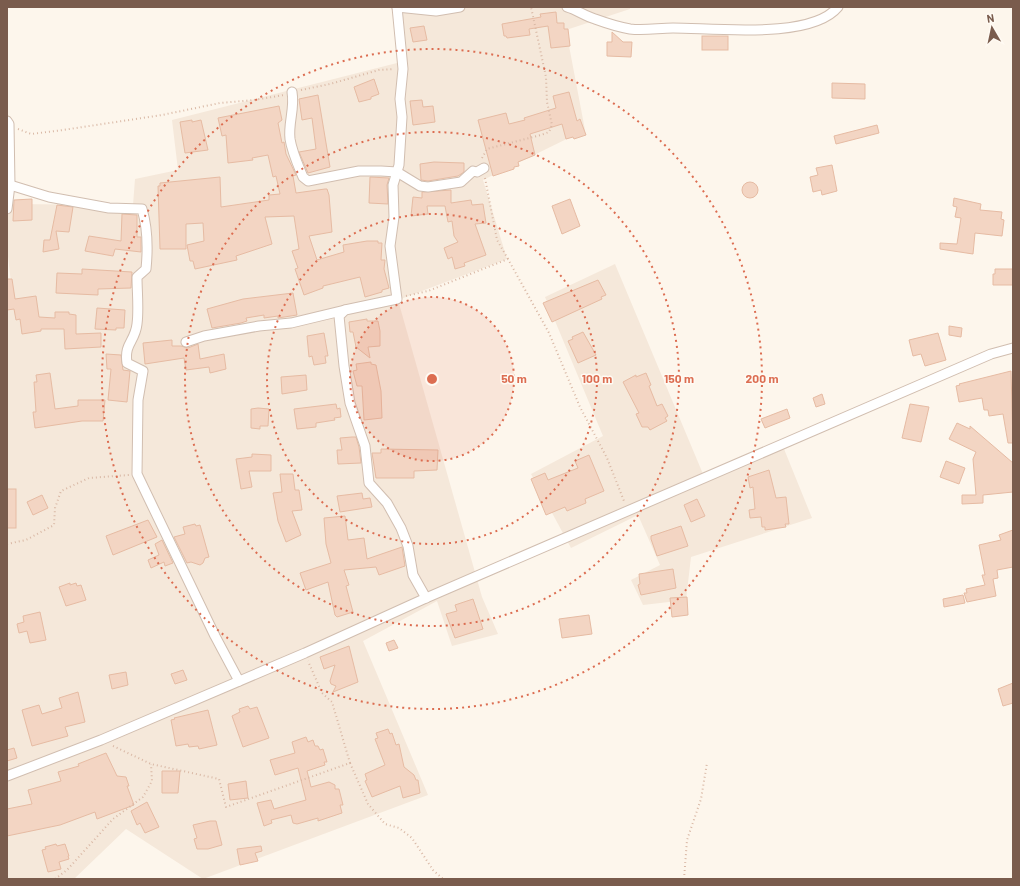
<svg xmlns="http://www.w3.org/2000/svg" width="1020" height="886" viewBox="0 0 1020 886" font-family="Barlow,sans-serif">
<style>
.residential{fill:#f5e8da}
.building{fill:#f3d5c3;stroke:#e6bba3}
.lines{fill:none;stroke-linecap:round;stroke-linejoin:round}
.minor-casing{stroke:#d1beb0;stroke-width:11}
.path{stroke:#d9b8a5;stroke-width:2;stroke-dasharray:1 3;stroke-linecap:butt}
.minor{stroke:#fff;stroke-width:9}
.ring{fill:none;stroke:#dc6d51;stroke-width:2;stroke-dasharray:2 4}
.centre{fill:#dc6d51;stroke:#fffaf3;stroke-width:2}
.ring-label{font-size:12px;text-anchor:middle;font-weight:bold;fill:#dc6d51;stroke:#fffaf3;stroke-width:3;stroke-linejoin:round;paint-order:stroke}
</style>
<rect width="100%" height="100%" fill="#fdf6ec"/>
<g class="residential">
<polygon points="397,7 630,7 630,9 566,30 585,130 483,180 507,259 398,300 482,597 498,634 452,646 437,601 363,641 428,795 203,879 126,829 74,879 7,879 7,284 11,283 7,247 7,204 133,205 135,179 178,170 172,120 397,63"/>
<polygon points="615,264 703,474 782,444 812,518 691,557 686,600 643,605 631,580 660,565 638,515 571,548 531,474 603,436 545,297"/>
</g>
<g class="building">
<polygon points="556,12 557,23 564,23 564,29 568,29 570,46 551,48 548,26 529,29 530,35 507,38 506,36 504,36 502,24 541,17 540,14"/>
<polygon points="424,26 427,40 413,42 410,28"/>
<polygon points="612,32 623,42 632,42 631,57 607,56 607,42 612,42"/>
<rect x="702" y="36" width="26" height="14"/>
<polygon points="374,79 379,94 371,97 371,99 359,102 354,87"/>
<polygon points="832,83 865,84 865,99 832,98"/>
<polygon points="569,92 577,121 580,119 586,135 574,139 573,137 566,139 562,124 530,134 535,155 518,162 519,166 514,167 514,169 493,176 478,120 506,113 509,124 525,120 524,118 556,108 553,96"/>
<polygon points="318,95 330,167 308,173 299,152 316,149 312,118 302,120 299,99"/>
<polygon points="422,100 423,107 433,106 435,122 413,125 410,101"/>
<polygon points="279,106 282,120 278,123 282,143 284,142 286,154 296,175 293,176 296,193 325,189 327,189 329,195 332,232 309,236 317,260 344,252 343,245 367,241 378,241 378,243 382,243 381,260 385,260 384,269 389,288 382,290 382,292 365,297 360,277 323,286 323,288 304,295 295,269 298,268 292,251 299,249 294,216 265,217 272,244 236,256 237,260 195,269 193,261 190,261 187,245 204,241 203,223 186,224 186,249 160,249 158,186 160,186 160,183 220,177 221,207 269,200 269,195 280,194 276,176 273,177 268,155 252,158 253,160 228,163 226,135 222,136 218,118"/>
<polygon points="192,120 192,122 201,120 208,150 185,153 180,122"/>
<polygon points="877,125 879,133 836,144 834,136"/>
<polygon points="434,162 464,163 464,172 458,176 428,181 421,180 420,164"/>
<polygon points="832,165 837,191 822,195 821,190 813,192 810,177 818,175 816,168"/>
<polygon points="370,177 389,178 387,185 388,204 369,203"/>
<circle cx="750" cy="190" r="8"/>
<polygon points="451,190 451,203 471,200 472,205 483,204 486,223 475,224 486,255 464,263 465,266 455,269 452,257 448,259 444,248 458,242 454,236 452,221 448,222 445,206 427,206 428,214 411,216 413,197 422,198 422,192"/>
<polygon points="954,198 981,204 980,210 1002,212 1001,219 1004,220 1002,236 975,233 973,254 940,249 940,243 957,244 961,218 955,217 957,207 953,206"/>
<polygon points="32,199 32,220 13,221 14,200"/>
<polygon points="570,199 580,226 562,234 552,206"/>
<polygon points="57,205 73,207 69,232 56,231 59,249 43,252 44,240 50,240"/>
<polygon points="122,214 137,215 137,237 141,237 141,252 115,249 113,256 85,251 89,236 121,241"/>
<polygon points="82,269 132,272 131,288 98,289 98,295 56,293 57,273 82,274"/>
<polygon points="995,269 1013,269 1013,285 993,285 993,274 995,274"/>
<polygon points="7,279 12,279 15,299 36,296 39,317 55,318 55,312 69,312 69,314 76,315 76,334 101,333 101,347 65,349 64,329 41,329 41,331 22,334 20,319 16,320 14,309 7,310"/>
<polygon points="598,280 606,295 601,297 602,299 552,322 543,303"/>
<polygon points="293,293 297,315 278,318 278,316 264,318 264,315 246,318 247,321 241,323 212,328 207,309 243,299"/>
<polygon points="97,308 125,310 124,328 116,328 116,330 95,329"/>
<polygon points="367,319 367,321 378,321 380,331 380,346 368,347 370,358 356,347 353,332 350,332 349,322"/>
<polygon points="949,326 962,328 961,337 949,335"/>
<polygon points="583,332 596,355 578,363 568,341 573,339 572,337"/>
<polygon points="324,333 328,356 325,356 326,363 314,365 312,356 309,357 307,336"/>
<polygon points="938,333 946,360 925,366 921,354 913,356 909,340"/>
<polygon points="172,340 172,346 181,346 188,348 198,344 200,359 224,354 226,369 210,373 209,367 186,370 184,358 145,364 143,343"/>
<polygon points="106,354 121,355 123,370 130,371 127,402 108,400 111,369 107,369"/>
<polygon points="371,362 371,364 376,365 381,391 382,418 364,420 362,386 357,386 353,371 357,370 356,364"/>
<polygon points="1011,371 1013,443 1008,443 1003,414 989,416 988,410 984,410 982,398 959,402 956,386 960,385 959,384"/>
<polygon points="50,373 55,409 78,406 78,400 105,400 103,421 82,421 35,428 33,412 36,412 34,382 37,382 36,375"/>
<polygon points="646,373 651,385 649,386 657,406 662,404 668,416 665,418 667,421 650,430 648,427 642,427 636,414 639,413 623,382 636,375 636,377"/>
<polygon points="306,375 307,390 282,394 281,377"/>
<polygon points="822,394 825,404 816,407 813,398"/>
<polygon points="336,404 337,409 340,408 341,417 334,418 335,420 316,423 316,427 297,429 294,409"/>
<polygon points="910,404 929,407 921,442 902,438"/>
<polygon points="258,408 269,409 268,426 260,426 260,429 251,428 251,409"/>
<polygon points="787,409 790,418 765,428 761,419"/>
<polygon points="957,423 970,429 970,426 1013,463 1013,492 983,495 983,503 962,504 962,495 976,495 973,459 976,452 949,439"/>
<polygon points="352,437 356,437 359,447 361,463 338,464 337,450 342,450 340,438"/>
<polygon points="381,449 438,450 437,470 414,471 414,478 376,478 372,453 381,453"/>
<polygon points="252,454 271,455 271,471 249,471 252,487 241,489 236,459 252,457"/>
<polygon points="589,455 604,491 585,499 586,503 567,511 565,507 546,515 531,479 545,473 548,480 578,468 575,461"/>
<polygon points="946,461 965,468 959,484 940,477"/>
<polygon points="769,470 776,498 786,497 789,524 785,524 786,527 765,530 765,527 762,527 761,517 750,518 749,510 755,509 753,487 750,488 748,477"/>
<polygon points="280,474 293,474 295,490 299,490 302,510 292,511 301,535 286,542 278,521 273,493 282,492"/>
<rect x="7" y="489" width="9" height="39"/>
<polygon points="362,493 363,499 370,498 372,507 340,512 337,496"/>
<polygon points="42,495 48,508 33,515 27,502"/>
<polygon points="697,499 705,516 691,522 684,505"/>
<polygon points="345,516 348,540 364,538 367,559 402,547 405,566 379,575 376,567 344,570 349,585 346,586 353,612 337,617 335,615 328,582 306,590 300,573 331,563 326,544 324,518"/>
<polygon points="148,520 157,537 113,555 106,536"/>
<polygon points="195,524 196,526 200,525 209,557 205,558 203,563 200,565 191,562 187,563 174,537 185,534 183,527"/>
<polygon points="681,526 688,546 657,556 651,539 651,536"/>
<polygon points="1013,530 1013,567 997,570 998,578 993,579 996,596 967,602 964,593 967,593 966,589 985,585 982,575 985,575 979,545 1001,540 999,535"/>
<polygon points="162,540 173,563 165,566 164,562 151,568 148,560 159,555 155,544"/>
<polygon points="673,569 676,588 641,595 638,585 640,584 639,574"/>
<polygon points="70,583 70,585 76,583 77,586 81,585 86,600 66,606 59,587"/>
<polygon points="963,595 965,603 944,607 943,599"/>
<polygon points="687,597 688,615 672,617 670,598"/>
<polygon points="473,599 483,629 455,638 446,614 457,611 455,605"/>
<polygon points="40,612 46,640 30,643 27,631 19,633 17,624 24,622 23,616"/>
<polygon points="589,615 592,634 562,638 559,619"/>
<polygon points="394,640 398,648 389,651 386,643"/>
<polygon points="349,646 358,682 333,692 336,686 331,684 330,681 335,665 324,669 320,657"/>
<polygon points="183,670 187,680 175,684 171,674"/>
<polygon points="126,672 128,685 112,689 109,675"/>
<polygon points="1013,683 1013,703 1003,706 998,689"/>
<polygon points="78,692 85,722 65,727 68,736 32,746 22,710 39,705 42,714 62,708 59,698"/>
<polygon points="248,706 250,709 257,707 269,738 243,747 232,716 240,712 239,709"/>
<polygon points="208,710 217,745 199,749 198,746 189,747 188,744 176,746 171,720 175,719 174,718"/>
<polygon points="388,729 390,734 392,733 396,745 399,744 404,767 414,775 416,780 418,780 420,793 403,798 400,786 372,797 365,781 367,780 365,774 385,765 375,739 378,738 376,733"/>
<polygon points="306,737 308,742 313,740 315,746 318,746 320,750 323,749 327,762 324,762 325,765 307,771 311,787 329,782 335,785 335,789 339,789 343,805 340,805 342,813 318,821 318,818 297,824 293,823 291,815 271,820 272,823 264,826 257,803 271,800 274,809 306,800 298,768 275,775 270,760 295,753 292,742"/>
<polygon points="14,748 17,758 7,761 7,750"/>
<polygon points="106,753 117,776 126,777 129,786 127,786 134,805 97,819 95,812 60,825 7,836 7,809 32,804 28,790 61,781 58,772 79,766 78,764"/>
<polygon points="162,771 180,771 178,793 162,793"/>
<polygon points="246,781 248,798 230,800 228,784"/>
<polygon points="147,802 159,827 145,833 140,823 137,825 131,811"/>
<polygon points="210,821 216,821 222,845 208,849 197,849 194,839 197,838 193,825"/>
<polygon points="56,844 57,846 65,844 69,856 68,856 69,859 59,862 61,869 48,872 42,850 46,849 45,847"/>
<polygon points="261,846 262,851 255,853 258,861 240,865 237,849"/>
</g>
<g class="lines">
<g class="minor-casing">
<g id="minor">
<polyline points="397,7 403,69 400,99 402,117 399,165 393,185 394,217 390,246 397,299 345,310 339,316 344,366 350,403 365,446 369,483 387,503 401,528 408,546 413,575 426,598"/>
<polyline points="397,7 436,11 460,7"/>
<path d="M567 7C577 10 585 16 595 19 606 23 619 27 630 29 644 31 659 28 673 28 713 28 811 40 838 7"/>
<path d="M292 92C295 109 288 123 290 139 292 152 298 165 303 177L308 181 359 171H381L397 172 420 186 428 187 461 182 473 171 477 172 484 168"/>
<polyline points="7,121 9,124 10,185 7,209"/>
<path d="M10 185 49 197 109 208 142 209C148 229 148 249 146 269L137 277C137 292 139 309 137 324 135 342 124 343 127 363L143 371 138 400 137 474 215 636 239 681"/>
<polyline points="186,342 204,336 259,326 291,323 345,310"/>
<polyline points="7,776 101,740 305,653 426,598 991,354 1013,348"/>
</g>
</g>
<g class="path">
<polyline points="301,90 330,84 379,70 394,69"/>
<polyline points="18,129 31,134 63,130 162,115 220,103 254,100 284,95"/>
<polyline points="482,158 487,149 541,135 549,132 552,125 547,102 546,77 531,7"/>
<polyline points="485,178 497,240 508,259"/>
<polyline points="406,296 428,291 508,259 549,333 580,407 607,458 624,501"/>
<polyline points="7,544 26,540 54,525 55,508 61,491 89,478 129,475"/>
<polyline points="113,746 151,764 219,779 226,807 350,763 332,702 322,693 308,661"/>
<polyline points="350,763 368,804 385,824 399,828 412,838 433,870 443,879"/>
<polyline points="55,879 67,870 113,819 143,797 152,781 151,764"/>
<polyline points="684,879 687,840 701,799 707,763"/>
</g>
<use href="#minor" class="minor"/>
</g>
<circle cx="432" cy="379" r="82" fill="#dc6d51" fill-opacity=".12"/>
<g class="ring">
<circle cx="432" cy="379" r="82"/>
<circle cx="432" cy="379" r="165"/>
<circle cx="432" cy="379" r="247"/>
<circle cx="432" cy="379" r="330"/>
</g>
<circle cx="432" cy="379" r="6" class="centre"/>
<g class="ring-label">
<text x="514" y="383">50 m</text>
<text x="597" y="383">100 m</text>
<text x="679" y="383">150 m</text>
<text x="762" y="383">200 m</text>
</g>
<rect width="1020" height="886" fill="none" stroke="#7a5c4d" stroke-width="16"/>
<g transform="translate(992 28) rotate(351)" stroke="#fffaf3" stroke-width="3" paint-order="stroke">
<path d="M0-3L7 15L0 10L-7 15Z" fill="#7a5c4d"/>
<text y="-6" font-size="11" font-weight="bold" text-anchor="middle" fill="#7a5c4d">N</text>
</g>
</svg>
